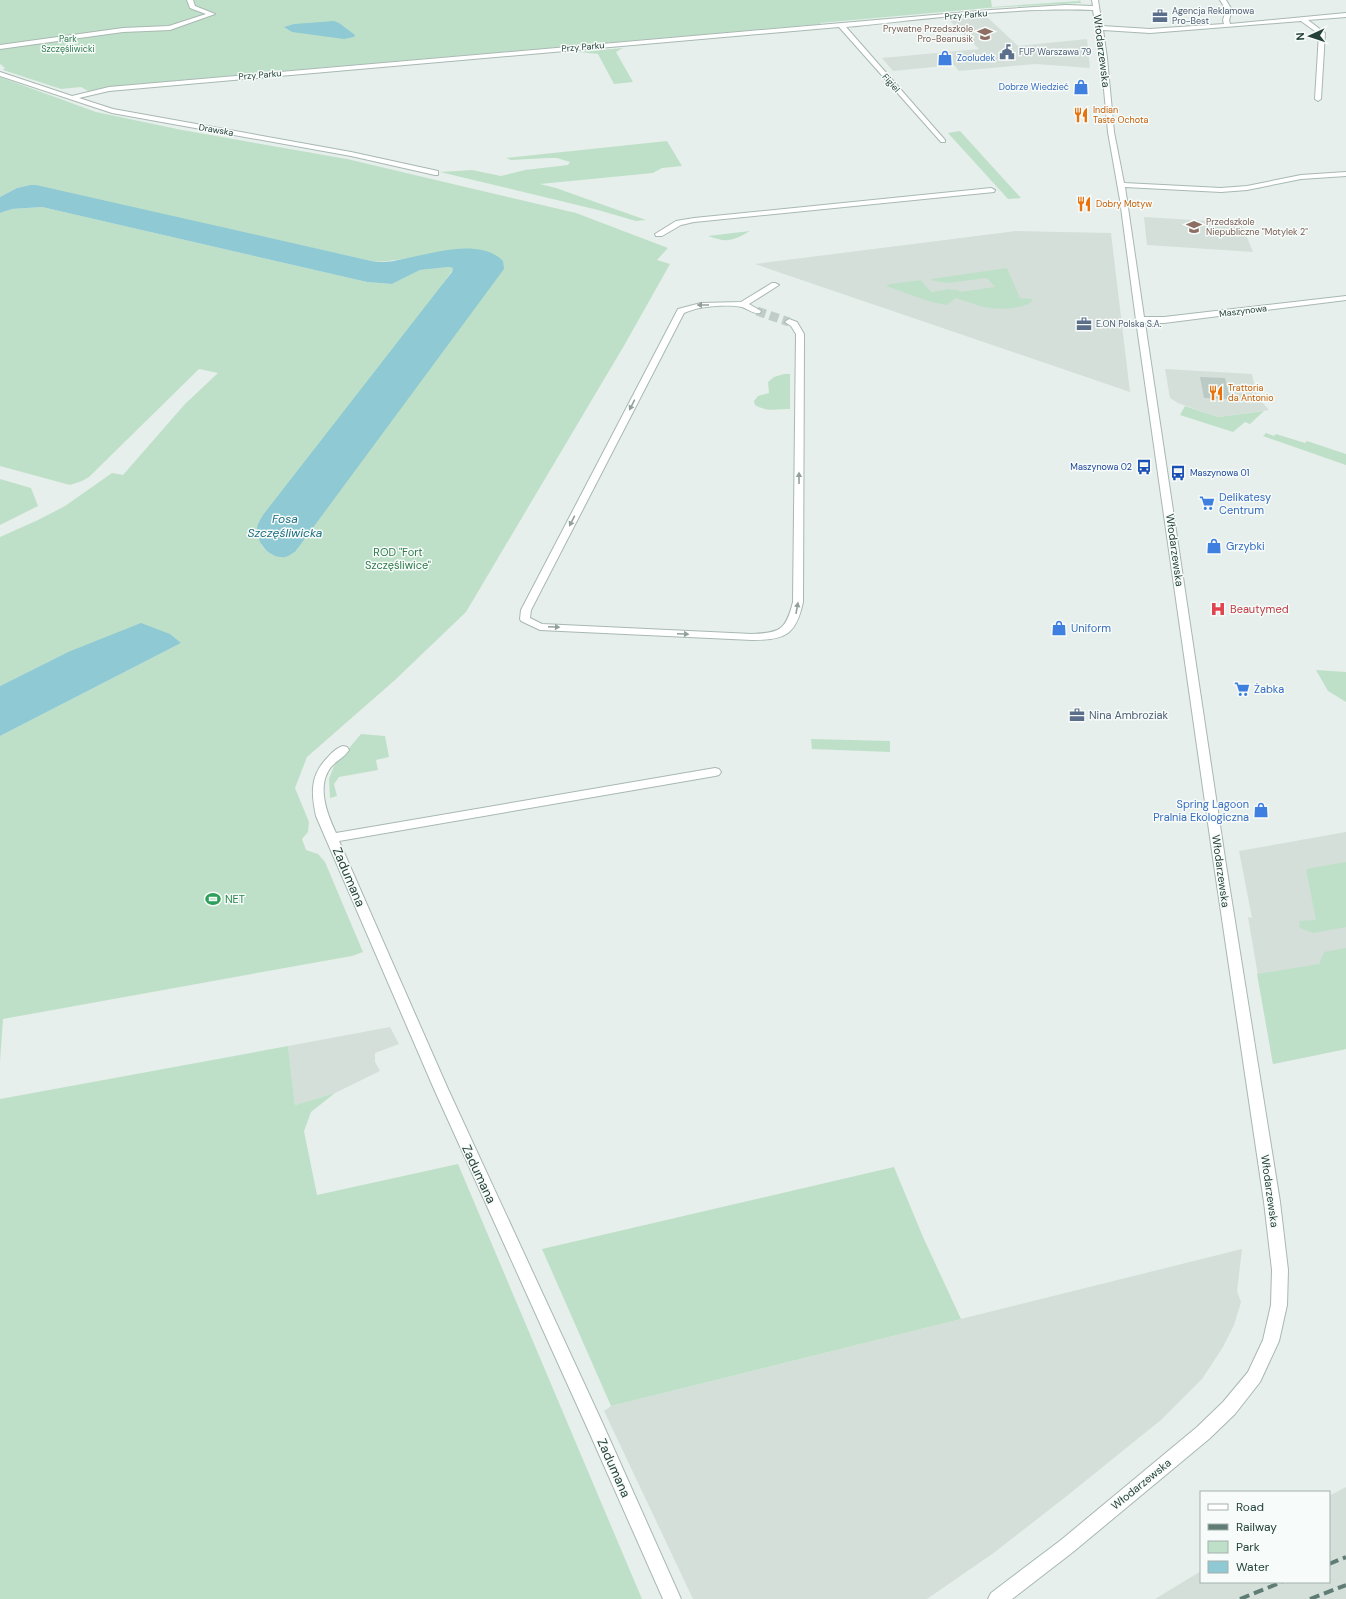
<svg xmlns="http://www.w3.org/2000/svg" width="1346" height="1599" viewBox="0 0 1346 1599" font-family="'DM Sans',sans-serif">
<style>
.built{fill:#d4dfda}
.green{fill:#bfe0c8}
.water{fill:#8ec9d4}
.building{fill:#bbcac4}
.lines{fill:none;stroke-linecap:round;stroke-linejoin:round}
.minor-tunnel{stroke:#bfccc8;stroke-width:9;stroke-dasharray:9 4.5;stroke-linecap:butt}
.minor-casing{stroke:#a8b8b2;stroke-width:2}
.minor{fill:#fff;fill-rule:evenodd}
.rail{stroke:#5f7d75;stroke-width:4;stroke-dasharray:10 5;stroke-linecap:butt}
.oneway{fill:#92a09c}
.labels{text-anchor:middle;dominant-baseline:central;stroke-width:3;stroke-linejoin:round;paint-order:stroke}
.far-service-label{font-size:9px;fill:#4e5e75;stroke:#f7fbf9;text-anchor:start}
.far-street-label{font-size:9px;fill:#24423a;stroke:#f7fbf9}
.far-education-label{font-size:9px;fill:#785e54;stroke:#f7fbf9;text-anchor:end}
.far-park-label{font-size:9px;fill:#2d7a4b;stroke:#f7fbf9}
.far-shop-label{font-size:9px;fill:#366cbe;stroke:#f7fbf9;text-anchor:start}
.far-food-label{font-size:9px;fill:#c56008;stroke:#f7fbf9;text-anchor:start}
.far-transit-label{font-size:9px;fill:#164399;stroke:#f7fbf9;text-anchor:end}
.street-label{font-size:11px;fill:#24423a;stroke:#f7fbf9}
.shop-label{font-size:11px;fill:#366cbe;stroke:#f7fbf9;text-anchor:start}
.park-label{font-size:11px;fill:#2d7a4b;stroke:#f7fbf9}
.health-label{font-size:11px;fill:#be3a42;stroke:#f7fbf9;text-anchor:start}
.service-label{font-size:11px;fill:#4e5e75;stroke:#f7fbf9;text-anchor:start}
.leisure-label{font-size:11px;fill:#27864d;stroke:#f7fbf9;text-anchor:start}
.water-label{font-size:12px;font-style:italic;fill:#1c6f80;stroke:#f7fbf9}
.near-street-label{font-size:13px;fill:#24423a;stroke:#f7fbf9}
</style>
<rect width="100%" height="100%" fill="#e6efeb"/>
<g class="built">
<polygon points="987,17 1018,46 1087,39 1090,68 1035,64 959,71 954,65 893,71 882,58 979,49 949,20"/>
<polygon points="1144,217 1241,223 1253,252 1147,245"/>
<polygon points="1016,231 1111,233 1130,392 755,264"/>
<polygon points="1165,369 1252,374 1258,401 1261,401 1269,410 1218,417 1178,403 1170,398"/>
<polygon points="1346,832 1346,1049 1273,1064 1248,917 1252,918 1239,851"/>
<polygon points="390,1027 399,1044 375,1053 375,1062 380,1071 335,1093 295,1105 288,1046"/>
<polygon points="1242,1249 1237,1291 1241,1302 1234,1325 1223,1347 1202,1379 1161,1420 1068,1495 995,1552 927,1599 693,1599 604,1411 611,1406"/>
<polygon points="1346,1487 1346,1599 1155,1599 1201,1571 1201,1582 1329,1582 1329,1496"/>
</g>
<g class="green">
<polygon points="0,0 991,0 992,7 1079,1 1080,0 1081,3 987,8 820,23 821,24 124,85 88,91 81,87 61,89 3,70 5,68 0,64"/>
<polygon points="623,48 616,52 633,82 614,84 598,54 579,52"/>
<path d="M0 77 96 112 182 130 347 159 576 213 668 248 657 260 670 264 625 344 466 612 395 680 307 757 295 788 309 822 308 832 302 839 306 850 318 854 325 862 363 952 352 956 307 964 3 1019 0 1062V736L181 643 68 652 0 686V537L38 520 65 506 112 473 123 475 185 404 218 373 199 369 89 477 82 481 70 485 0 466V213L12 209 42 207 367 282 392 284 420 270 449 267 453 268 452 271 261 545C272 558 281 560 296 551L467 249C436 252 406 260 376 262L30 185 17 188 0 197Z"/>
<polygon points="960,131 1021,198 1008,199 948,133"/>
<polygon points="667,141 682,166 662,168 653,173 540,184 556,188 646,220 636,221 598,210 440,172 472,170 501,176 525,170 568,165 570,162 557,158 548,158 511,160 506,158"/>
<path d="M750 231C733 241 727 243 708 236Z"/>
<path d="M1007 268 1020 298 1033 299C1030 305 1024 306 1018 307 991 312 981 306 956 298L947 305 931 302 886 286 890 284 921 280 931 292 946 290 945 289 958 290 960 292 995 287 987 278 948 283 933 281 931 279Z"/>
<path d="M784 374H790V409C778 409 766 412 755 405L754 401 758 396 769 393 768 382 774 377Z"/>
<polygon points="1185,406 1218,417 1264,411 1250,424 1245,422 1233,432 1180,415"/>
<polygon points="1266,433 1274,436 1276,434 1305,443 1307,441 1346,454 1346,465 1263,436"/>
<polygon points="0,479 31,488 38,506 0,525"/>
<polygon points="1316,670 1346,672 1346,702 1328,691"/>
<polygon points="361,734 385,736 389,757 376,760 378,770 339,777 334,784 337,796 330,798 329,779 334,766"/>
<polygon points="811,739 890,741 890,752 812,749"/>
<polygon points="1346,862 1346,927 1313,933 1300,928 1299,921 1316,920 1306,869"/>
<polygon points="1346,948 1346,1049 1273,1064 1257,974 1319,964 1324,952"/>
<polygon points="288,1046 295,1105 335,1093 311,1112 304,1131 317,1195 458,1164 642,1599 0,1599 0,1099"/>
<polygon points="894,1167 923,1237 961,1319 611,1406 542,1249"/>
</g>
<g class="water">
<polygon points="334,21 339,23 355,35 354,37 344,39 292,32 284,27 294,24"/>
<path d="M30 185H36L376 262C383 262 391 262 398 260 427 255 479 236 503 261L504 269 295 552C292 553 288 557 285 557 269 559 257 543 257 529 257 524 261 519 263 515L452 272 453 268 449 267 420 270 392 284 367 282 42 207 12 209 0 213V197L17 188Z"/>
<polygon points="141,623 170,634 181,643 0,736 0,686 68,652"/>
</g>
<polygon class="building" points="1200,377 1225,378 1230,399 1204,398"/>
<g class="lines">
<polyline class="minor-tunnel" points="757,311 789,322"/>
<g class="minor-casing">
<g id="minor">
<polygon points="187,0 193,0 195,6 215,14 170,30 123,32 0,49 0,45 123,28 169,26 206,14 190,8"/>
<path d="M1092 0H1098L1102 26 1150 29 1224 24 1223 20 1226 10 1220 0H1226L1232 10 1229 20 1230 24 1346 13V17L1308 20 1325 33 1321 99 1318 101 1315 99 1319 34 1301 21 1150 33 1103 30 1107 58 1114 132 1124 183 1221 188 1247 186 1301 175 1346 172V176L1301 179 1247 190 1221 192 1125 187 1144 317H1164L1346 296V300L1164 323H1145L1226 865 1280 1202 1288 1270 1287 1305 1279 1341 1260 1382 1235 1414 1209 1439 1073 1552 1012 1599H988L991 1593 1061 1540 1197 1427 1223 1402 1248 1372 1263 1340 1271 1305 1272 1270 1264 1202 1214 865 1136 320 1120 200 1108 132 1101 58 1093 10C1013 7 926 19 846 27L945 140V142H941L839 27 109 91 79 98 113 109 351 152 438 171V175H435L351 156 112 113 0 76V72L72 96 109 87 991 10 1066 5 1093 6Z"/>
<polygon points="991,188 995,190 994,192 694,222 681,225 662,236 656,236 655,234 676,221 694,218"/>
<path d="M772 283H775L779 285 749 304 761 311 760 313C753 314 748 309 742 307 728 304 697 306 684 313L531 610 530 618 542 624 752 634C780 633 786 630 793 602L796 334 791 326 785 322 789 319 797 322 804 334 803 602C796 635 785 640 752 640L540 630 521 621 520 619 521 610 678 309 701 303 741 302Z"/>
<path d="M343 746 347 747 349 750C345 757 336 761 331 767 316 786 327 814 336 833L715 768 719 769 721 772 719 775 715 776 339 841 448 1089 602 1422 681 1599H663L590 1434 434 1089 316 816C311 793 310 775 328 757 332 752 337 748 343 746Z"/>
</g>
</g>
<use href="#minor" class="minor"/>
<g class="rail">
<polyline points="1329,1564 1346,1557"/>
<polyline points="1240,1599 1282,1582"/>
<polyline points="1310,1599 1346,1585"/>
</g>
</g>
<defs><path id="oneway-solid" d="M-6-.8H1V-3.2L6.5 0L1 3.2V.8H-6Z"/></defs>
<g class="oneway">
<use href="#oneway-solid" transform="translate(703 305) rotate(180)"/>
<use href="#oneway-solid" transform="translate(632 405) rotate(117)"/>
<use href="#oneway-solid" transform="translate(799 478) rotate(-90)"/>
<use href="#oneway-solid" transform="translate(572 521) rotate(117)"/>
<use href="#oneway-solid" transform="translate(797 608) rotate(-80)"/>
<use href="#oneway-solid" transform="translate(554 627) rotate(3)"/>
<use href="#oneway-solid" transform="translate(683 634) rotate(3)"/>
</g>
<defs>
<g id="office-bare" transform="scale(1.2)"><path d="M-6-3h4V-5.5h4V-3h4V5H-6ZM-1-4.5V-3h2v-1.5ZM-6 0V1H6V0Z" fill="#5c6f8a" stroke="#f7fbf9" stroke-width="2.5" paint-order="stroke"/></g>
<g id="school-bare" transform="scale(1.2)"><path d="M0-5L7-2L0 1L-7-2ZM-4 1L0 2.5L4 1V4Q0 6-4 4Z" fill="#8d6e63" stroke="#f7fbf9" stroke-width="2.5" paint-order="stroke"/></g>
<g id="civic-bare" transform="scale(1.2)"><path d="M-.6-6.5H3V-4.5H.6V-3L4-1V1h2V6H-6V1h2V-1L-.6-3ZM-1.2 2.5V6h2.4V2.5Z" fill="#5c6f8a" stroke="#f7fbf9" stroke-width="2.5" paint-order="stroke"/></g>
<g id="shop-bare" transform="scale(1.2)"><path d="M-5-2.5h2.3a2.7 3.5 0 0 1 5.4 0H5L5.5 6h-11ZM-1.5-2.5h3a1.5 2.3 0 0 0-3 0Z" fill="#3f7fe0" stroke="#f7fbf9" stroke-width="2.5" paint-order="stroke"/></g>
<g id="restaurant-bare" transform="scale(1.2)"><path d="M-5-6h1v4h1v-4h1v4h1v-4h1v5L-1.5 .5V6h-2V.5L-5-1ZM5-6V6H3V1.5H1.5Q1.5-4 5-6Z" fill="#e8710a" stroke="#f7fbf9" stroke-width="2.5" paint-order="stroke"/></g>
<g id="bus-bare" transform="scale(1.2)"><path d="M-5-6H5V4H4V6H2V4H-2V6H-4V4H-5ZM-3.5-4V0h7V-4ZM-3.5 1.2v1.5H-2V1.2ZM2 1.2v1.5H3.5V1.2Z" fill="#1a4fb4" stroke="#f7fbf9" stroke-width="2.5" paint-order="stroke"/></g>
<g id="supermarket-bare" transform="scale(1.2)"><path d="M-6-5.5h2.5l.6 2H6L4.5 2H-2.5L-4.4-4H-6ZM-1.5 3.2a1.3 1.3 0 1 0 .1 0ZM3 3.2a1.3 1.3 0 1 0 .1 0Z" fill="#3f7fe0" stroke="#f7fbf9" stroke-width="2.5" paint-order="stroke"/></g>
<g id="hospital-bare" transform="scale(1.2)"><path d="M-5-5h3v3.5h4V-5h3V5h-3V1.5h-4V5h-3Z" fill="#e0444e" stroke="#f7fbf9" stroke-width="2.5" paint-order="stroke"/></g>
<g id="stadium-bare" transform="scale(1.2)"><path d="M0-5a6.5 5 0 1 0 0 10a6.5 5 0 1 0 0-10ZM-3.5-1.8h7v3.6h-7Z" fill="#2e9e5b" stroke="#f7fbf9" stroke-width="2.5" paint-order="stroke"/></g>
</defs>
<g fill-rule="evenodd">
<use href="#office-bare" x="1160" y="16"/>
<use href="#school-bare" x="985" y="34"/>
<use href="#civic-bare" x="1007" y="52"/>
<use href="#shop-bare" x="945" y="58"/>
<use href="#shop-bare" x="1081" y="87"/>
<use href="#restaurant-bare" x="1081" y="115"/>
<use href="#restaurant-bare" x="1084" y="204"/>
<use href="#school-bare" x="1194" y="227"/>
<use href="#office-bare" x="1084" y="324"/>
<use href="#restaurant-bare" x="1216" y="393"/>
<use href="#bus-bare" x="1144" y="467"/>
<use href="#bus-bare" x="1178" y="473"/>
<use href="#supermarket-bare" x="1207" y="503"/>
<use href="#shop-bare" x="1214" y="546"/>
<use href="#hospital-bare" x="1218" y="609"/>
<use href="#shop-bare" x="1059" y="628"/>
<use href="#supermarket-bare" x="1242" y="689"/>
<use href="#office-bare" x="1077" y="715"/>
<use href="#shop-bare" x="1261" y="810"/>
<use href="#stadium-bare" x="213" y="899"/>
</g>
<g class="labels">
<g class="far-service-label">
<text x="1172" y="11">Agencja Reklamowa<tspan x="1172" dy="10">Pro-Best</tspan></text>
<text x="1019" y="52">FUP Warszawa 79</text>
<text x="1096" y="324">E.ON Polska S.A.</text>
</g>
<g class="far-street-label">
<text transform="translate(966 15) rotate(-5)">Przy Parku</text>
<text transform="translate(583 47) rotate(-5)">Przy Parku</text>
<text transform="translate(260 75) rotate(-5)">Przy Parku</text>
<text transform="translate(891 83) rotate(49)">Figiel</text>
<text transform="translate(216 130) rotate(10)">Drawska</text>
<text transform="translate(1243 311) rotate(-7)">Maszynowa</text>
</g>
<g class="far-education-label">
<text x="973" y="29">Prywatne Przedszkole<tspan x="973" dy="10">Pro-Beanusik</tspan></text>
<text x="1206" y="222" text-anchor="start">Przedszkole<tspan x="1206" dy="10">Niepubliczne "Motylek 2"</tspan></text>
</g>
<g class="far-park-label">
<text x="68" y="39">Park<tspan x="68" dy="10">Szczęśliwicki</tspan></text>
</g>
<g class="far-shop-label">
<text x="957" y="58">Zooludek</text>
<text x="1069" y="87" text-anchor="end">Dobrze Wiedzieć</text>
</g>
<g class="far-food-label">
<text x="1093" y="110">Indian<tspan x="1093" dy="10">Taste Ochota</tspan></text>
<text x="1096" y="204">Dobry Motyw</text>
<text x="1228" y="388">Trattoria<tspan x="1228" dy="10">da Antonio</tspan></text>
</g>
<g class="far-transit-label">
<text x="1132" y="467">Maszynowa 02</text>
<text x="1190" y="473" text-anchor="start">Maszynowa 01</text>
</g>
<g class="street-label">
<text transform="translate(1102 51) rotate(83)">Włodarzewska</text>
<text transform="translate(1175 550) rotate(82)">Włodarzewska</text>
<text transform="translate(1221 871) rotate(82)">Włodarzewska</text>
<text transform="translate(1270 1191) rotate(82)">Włodarzewska</text>
<text transform="translate(1141 1484) rotate(-39)">Włodarzewska</text>
</g>
<g class="shop-label">
<text x="1219" y="497">Delikatesy<tspan x="1219" dy="13">Centrum</tspan></text>
<text x="1226" y="546">Grzybki</text>
<text x="1071" y="628">Uniform</text>
<text x="1254" y="689">Żabka</text>
<text x="1249" y="804" text-anchor="end">Spring Lagoon<tspan x="1249" dy="13">Pralnia Ekologiczna</tspan></text>
</g>
<g class="park-label">
<text x="398" y="552">ROD "Fort<tspan x="398" dy="13">Szczęśliwice"</tspan></text>
</g>
<g class="health-label">
<text x="1230" y="609">Beautymed</text>
</g>
<g class="service-label">
<text x="1089" y="715">Nina Ambroziak</text>
</g>
<g class="leisure-label">
<text x="225" y="899">NET</text>
</g>
<g class="water-label">
<text x="285" y="519">Fosa<tspan x="285" dy="14">Szczęśliwicka</tspan></text>
</g>
<g class="near-street-label">
<text transform="translate(349 877) rotate(67)">Zadumana</text>
<text transform="translate(479 1174) rotate(65)">Zadumana</text>
<text transform="translate(614 1468) rotate(66)">Zadumana</text>
</g>
</g>
<rect x="1200" y="1491" width="130" height="92" fill="#f7fbf9" stroke="#a3b1ad"/>
<rect x="1208" y="1504" width="20" height="6" fill="#ffffff" stroke="#a3b1ad"/>
<text x="1236" y="1511" font-size="12" fill="#24423a">Road</text>
<rect x="1208" y="1524" width="20" height="6" fill="#5f7d75" stroke="#a3b1ad"/>
<text x="1236" y="1531" font-size="12" fill="#24423a">Railway</text>
<rect x="1208" y="1541" width="20" height="12" fill="#bfe0c8" stroke="#a3b1ad"/>
<text x="1236" y="1551" font-size="12" fill="#24423a">Park</text>
<rect x="1208" y="1561" width="20" height="12" fill="#8ec9d4" stroke="#a3b1ad"/>
<text x="1236" y="1571" font-size="12" fill="#24423a">Water</text>
<g transform="translate(1310 36) rotate(267)" stroke="#f7fbf9" stroke-width="3" paint-order="stroke">
<path d="M0-3L7 15L0 10L-7 15Z" fill="#24423a"/>
<text y="-6" font-size="11" font-weight="bold" text-anchor="middle" fill="#24423a">N</text>
</g>
</svg>
